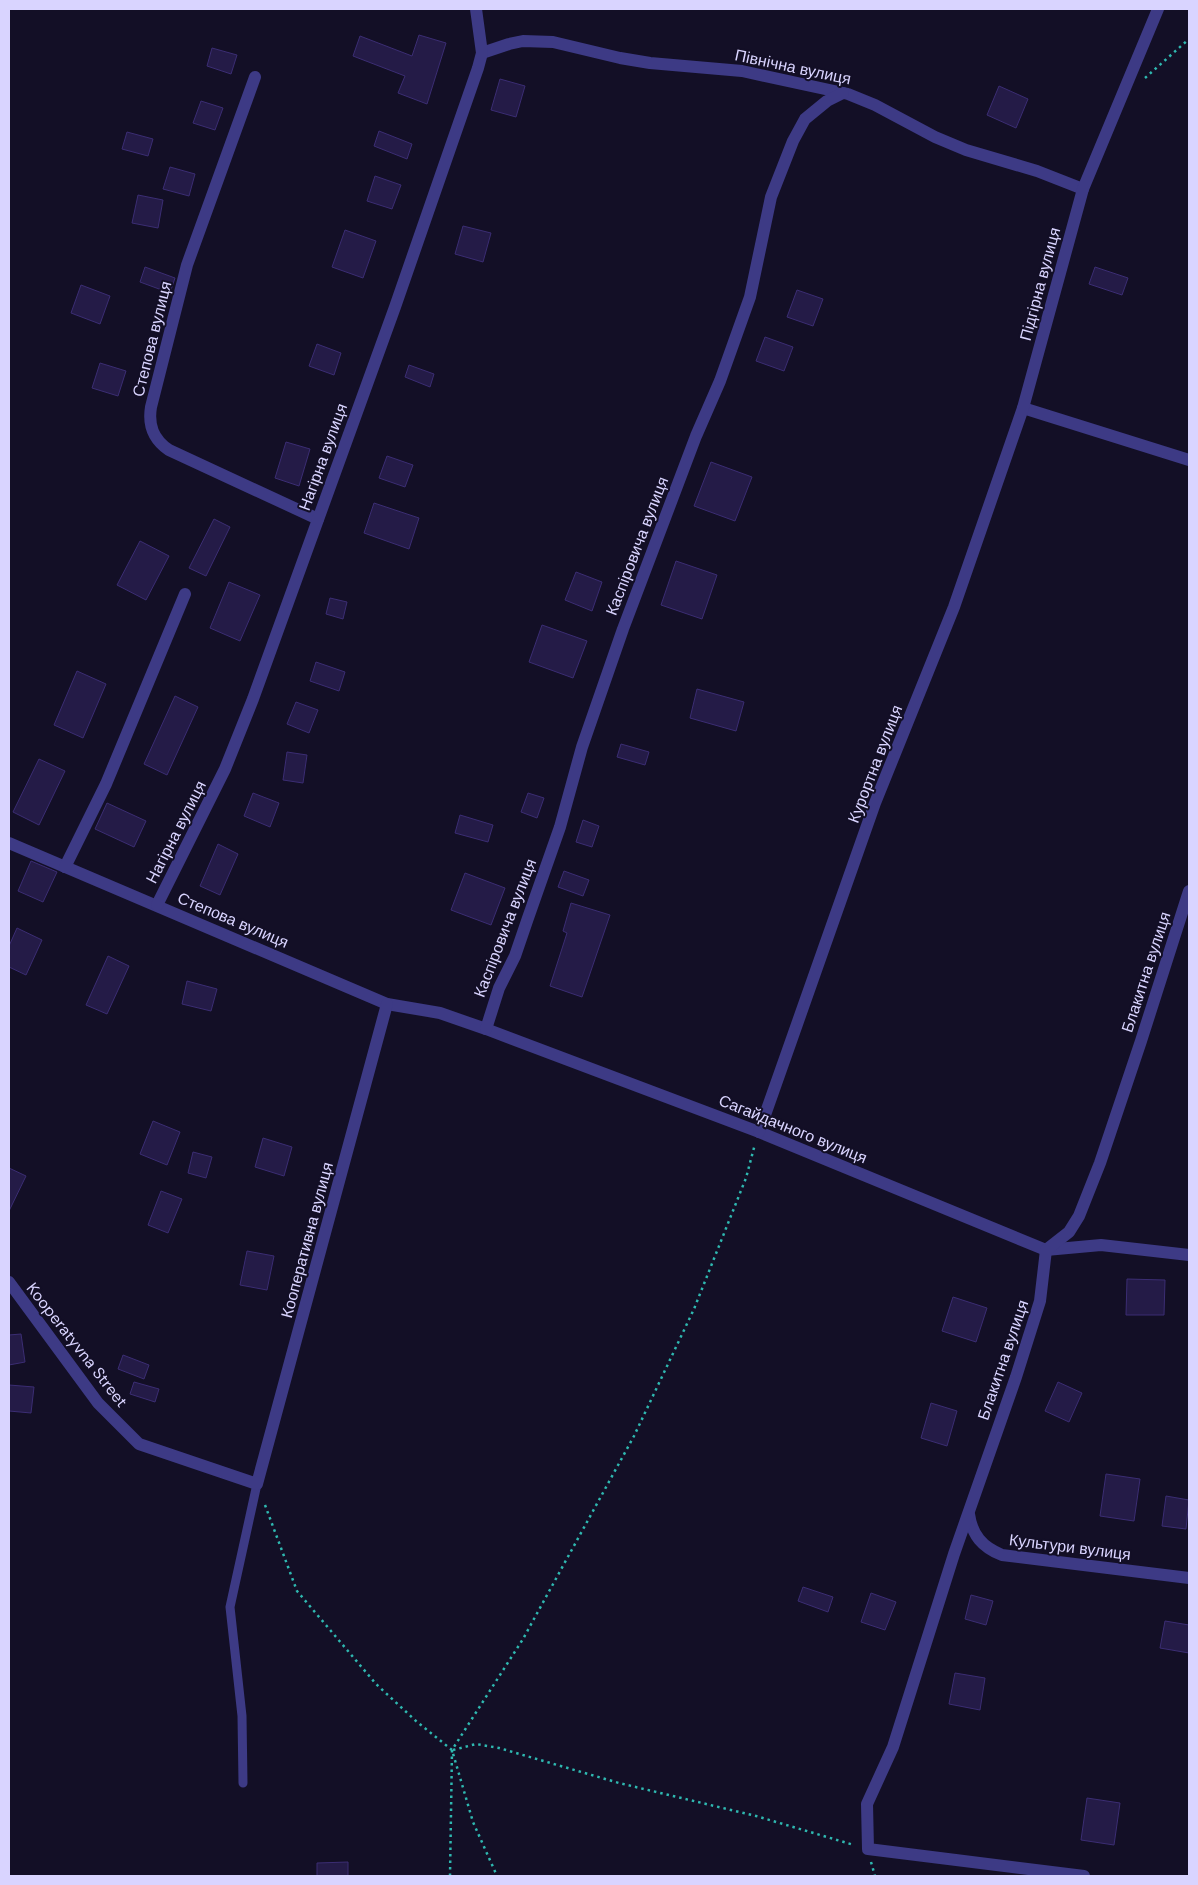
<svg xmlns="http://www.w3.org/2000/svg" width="1198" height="1885" viewBox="0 0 1198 1885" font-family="'DM Sans',sans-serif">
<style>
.building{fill:#241b47;stroke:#3b2d73}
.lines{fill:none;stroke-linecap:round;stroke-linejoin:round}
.path{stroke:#2fb8b0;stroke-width:2.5;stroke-dasharray:2.5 4;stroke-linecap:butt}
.service{stroke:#3d3a85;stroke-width:9}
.minor{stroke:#3d3a85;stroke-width:12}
.labels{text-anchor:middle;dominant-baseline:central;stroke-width:4;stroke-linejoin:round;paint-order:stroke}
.street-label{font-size:16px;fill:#d9d4ff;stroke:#130f26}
</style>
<rect width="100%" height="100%" fill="#130f26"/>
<g class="building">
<polygon points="419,35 446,43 427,104 398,93 405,76 353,56 360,36 412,56"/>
<polygon points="212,48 237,55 231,74 207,66"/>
<polygon points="500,79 525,86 516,117 491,110"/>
<polygon points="999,86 1028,99 1016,128 987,115"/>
<polygon points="201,101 223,108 215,130 193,123"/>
<polygon points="379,131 412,144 407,159 374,146"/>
<polygon points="127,132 153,139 148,156 122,149"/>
<polygon points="170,167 195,174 189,196 163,189"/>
<polygon points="375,176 401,185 392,209 367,201"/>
<polygon points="138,195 163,200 158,228 132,223"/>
<polygon points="463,226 491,233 483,262 455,254"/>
<polygon points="345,230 376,241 363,278 332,267"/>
<polygon points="145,267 175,278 170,293 140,282"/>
<polygon points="1095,267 1128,278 1122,295 1089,284"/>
<polygon points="81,285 110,296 100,324 71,313"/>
<polygon points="797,290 823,299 813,326 787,317"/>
<polygon points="765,337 793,347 784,371 756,361"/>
<polygon points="317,344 341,353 334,375 309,366"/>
<polygon points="100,363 126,371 118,396 92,388"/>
<polygon points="409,365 434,374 430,387 405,377"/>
<polygon points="286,442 310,449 299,486 275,478"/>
<polygon points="387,456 413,465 405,487 379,478"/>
<polygon points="711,462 752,477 735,521 694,506"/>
<polygon points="374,503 419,518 409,549 364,533"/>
<polygon points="214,519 230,527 206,576 189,568"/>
<polygon points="140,541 169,556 146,600 117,585"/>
<polygon points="676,561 717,575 702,619 661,605"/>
<polygon points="576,572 602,582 592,611 565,600"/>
<polygon points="229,582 260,595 240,641 210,628"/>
<polygon points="330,598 347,602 343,619 326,614"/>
<polygon points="542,625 587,641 573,678 529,662"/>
<polygon points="316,662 345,672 339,691 310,681"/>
<polygon points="77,671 106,684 83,738 54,725"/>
<polygon points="697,689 744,702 736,731 690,718"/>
<polygon points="175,696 198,707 167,775 144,764"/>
<polygon points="296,702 318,710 309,733 287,724"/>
<polygon points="621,744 649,752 645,765 617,757"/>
<polygon points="287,752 307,755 303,783 283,780"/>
<polygon points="39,759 65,771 39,825 13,812"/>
<polygon points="253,793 279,803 270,827 244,816"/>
<polygon points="528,793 544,798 537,818 521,812"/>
<polygon points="107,803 146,821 134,847 95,829"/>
<polygon points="460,815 493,825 488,842 455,833"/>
<polygon points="583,820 599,826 592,847 576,842"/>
<polygon points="218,844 238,854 220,895 200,886"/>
<polygon points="31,861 57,872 43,902 18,891"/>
<polygon points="564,871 589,880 583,896 558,887"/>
<polygon points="465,873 505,888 491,925 451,910"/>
<polygon points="571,903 610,915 582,997 550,986 567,933 563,931"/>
<polygon points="17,928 42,940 26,975 9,967 9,946"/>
<polygon points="108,956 129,966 107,1014 86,1005"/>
<polygon points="187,981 217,989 211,1011 182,1004"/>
<polygon points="153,1121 180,1132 167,1165 140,1154"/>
<polygon points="263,1138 292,1147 284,1176 255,1167"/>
<polygon points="193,1152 212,1157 206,1178 188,1173"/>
<polygon points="9,1168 26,1176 9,1211"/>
<polygon points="161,1191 182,1199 168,1233 148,1225"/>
<polygon points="247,1251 274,1256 267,1290 240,1285"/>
<polygon points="1127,1279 1165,1280 1164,1315 1126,1315"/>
<polygon points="953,1297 987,1308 976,1342 942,1331"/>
<polygon points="21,1334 25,1362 9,1365 9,1335"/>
<polygon points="123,1355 149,1365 144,1379 118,1369"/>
<polygon points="134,1382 159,1389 155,1402 130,1394"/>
<polygon points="1058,1382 1082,1393 1069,1422 1045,1411"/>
<polygon points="9,1385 34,1387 31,1413 9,1411"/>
<polygon points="931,1403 957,1411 947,1446 921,1438"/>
<polygon points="1106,1474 1140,1479 1134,1521 1100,1516"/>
<polygon points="1166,1496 1189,1500 1186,1529 1162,1526"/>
<polygon points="803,1587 833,1597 828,1612 798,1601"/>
<polygon points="871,1593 896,1602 885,1630 861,1622"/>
<polygon points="971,1595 993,1601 986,1625 965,1619"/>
<polygon points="1165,1621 1189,1625 1189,1653 1160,1648"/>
<polygon points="955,1673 985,1678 980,1710 949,1704"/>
<polygon points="1087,1798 1120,1803 1114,1845 1081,1840"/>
<polygon points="348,1862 348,1876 317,1876 317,1863"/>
</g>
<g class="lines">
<g class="path">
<polyline points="1145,78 1189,39"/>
<polyline points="265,1505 297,1591 376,1684 416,1721 452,1750 473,1822 497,1876"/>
<polyline points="453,1750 476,1744 499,1748 619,1783 756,1816 854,1845"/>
<polyline points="871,1862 875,1876"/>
<polyline points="450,1876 452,1750 523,1639 634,1436 694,1309 746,1178 755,1144"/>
</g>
<polyline class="service" points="243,1783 242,1716 230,1607 257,1484"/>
<g class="minor">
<polyline points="482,53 509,44 523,41 553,42 620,58 650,63 742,71 848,94 875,105 935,137 966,150 1037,171 1083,189"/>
<path d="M255 77 187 265 151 407C148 425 153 439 169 450L318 519"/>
<polyline points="1023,408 1189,460"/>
<polyline points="9,843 387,1004 440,1013 486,1029 759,1132 1046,1250 1101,1245 1189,1255"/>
<polyline points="65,867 106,784 185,594"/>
<polyline points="157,905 225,769 253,699 395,307 478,68 482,53 476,9"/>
<polyline points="486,1029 499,988 515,956 528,918 560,827 582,747 623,629 696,436 720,381 750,297 771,197 793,141 805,119 827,101 843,93"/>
<polyline points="759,1132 875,803 954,607 1023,408 1083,189 1158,9"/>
<polyline points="9,1282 98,1403 139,1444 257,1484 387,1004"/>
<path d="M969 1514C972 1535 982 1547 1002 1555L1189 1578"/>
<polyline points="1084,1876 868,1849 867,1804 893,1747 954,1554 1016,1377 1040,1301 1046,1250 1069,1232 1079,1216 1100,1163 1141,1041 1189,891"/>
</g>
</g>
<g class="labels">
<g class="street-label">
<text transform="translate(793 67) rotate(12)">Північна вулиця</text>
<text transform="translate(1040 284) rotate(-75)">Підгірна вулиця</text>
<text transform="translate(152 339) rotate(-76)">Степова вулиця</text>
<text transform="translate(323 457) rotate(-70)">Нагірна вулиця</text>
<text transform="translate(637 546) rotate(-69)">Каспіровича вулиця</text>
<text transform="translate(875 764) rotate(-69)">Курортна вулиця</text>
<text transform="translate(176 832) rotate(-63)">Нагірна вулиця</text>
<text transform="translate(233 920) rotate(23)">Степова вулиця</text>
<text transform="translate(505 928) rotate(-69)">Каспіровича вулиця</text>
<text transform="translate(1146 972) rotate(-72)">Блакитна вулиця</text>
<text transform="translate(793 1129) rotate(22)">Сагайдачного вулиця</text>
<text transform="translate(307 1240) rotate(-75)">Кооперативна вулиця</text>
<text transform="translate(77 1345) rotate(52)">Kooperatyvna Street</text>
<text transform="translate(1003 1360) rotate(-71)">Блакитна вулиця</text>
<text transform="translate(1070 1547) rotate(7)">Культури вулиця</text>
</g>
</g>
<rect width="1198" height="1885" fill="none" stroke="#d9d4ff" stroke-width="20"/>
</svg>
